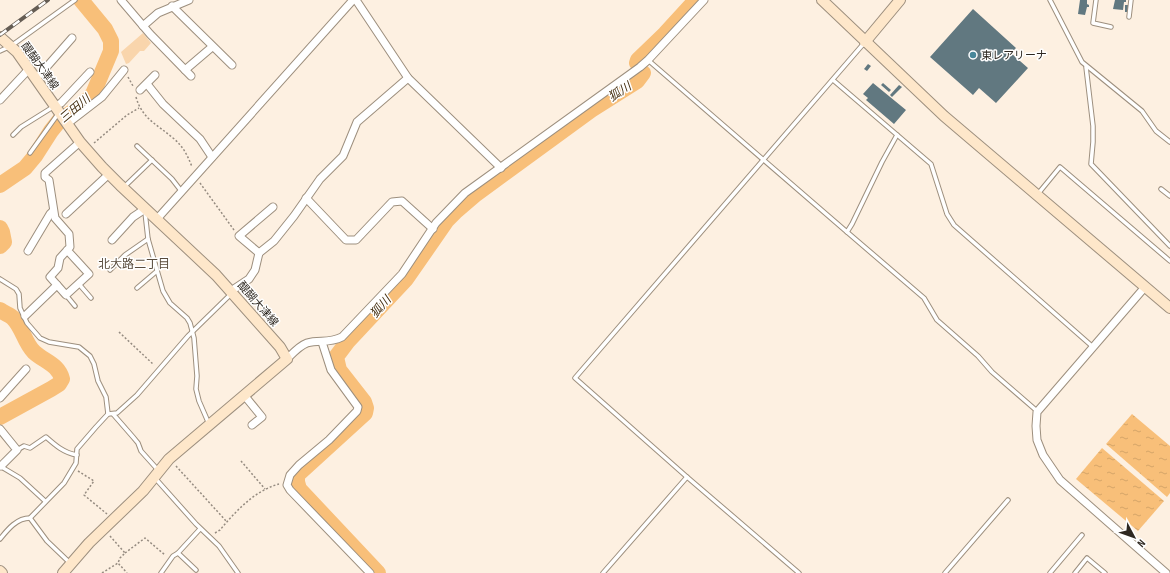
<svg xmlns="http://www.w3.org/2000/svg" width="1170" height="573" viewBox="0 0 1170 573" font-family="'Sofia Sans Condensed','Noto Sans JP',sans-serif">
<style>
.green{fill:#f9d5ac}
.water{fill:url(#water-ripples)}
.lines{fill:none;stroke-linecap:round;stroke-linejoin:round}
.river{stroke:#f8bf79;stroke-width:16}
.building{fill:#617880}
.lane-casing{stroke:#9d8f7e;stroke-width:5.5}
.street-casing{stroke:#9d8f7e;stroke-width:9}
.secondary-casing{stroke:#9d8f7e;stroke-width:12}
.path{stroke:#958b80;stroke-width:1.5;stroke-dasharray:2 2;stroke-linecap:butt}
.lane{stroke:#fff;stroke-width:3.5}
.street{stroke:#fff;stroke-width:7}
.secondary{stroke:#fee7ca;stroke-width:10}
.rail-casing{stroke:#655d54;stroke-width:4}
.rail{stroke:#fff;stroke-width:2.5;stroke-dasharray:8;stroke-linecap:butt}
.poi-dot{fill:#47879a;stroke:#fff;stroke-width:1.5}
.labels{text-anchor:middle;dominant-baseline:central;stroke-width:3;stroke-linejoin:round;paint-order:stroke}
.poi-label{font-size:11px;fill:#2e2821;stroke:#fff;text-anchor:start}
.street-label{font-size:11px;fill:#2e2821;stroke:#fff}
.water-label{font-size:12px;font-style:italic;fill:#432c0d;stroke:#fff}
.neighbourhood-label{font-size:12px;fill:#584b3c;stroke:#fff}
</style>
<defs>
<pattern id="water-ripples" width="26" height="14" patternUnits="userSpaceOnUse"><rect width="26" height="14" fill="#f8bf79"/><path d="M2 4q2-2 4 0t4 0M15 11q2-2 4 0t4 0" fill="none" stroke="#d5a468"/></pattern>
</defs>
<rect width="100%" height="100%" fill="#fdf0e1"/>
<polygon class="green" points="143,33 151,43 144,51 140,51 129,63 126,64 121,52"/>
<g class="water">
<polygon points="1132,414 1170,446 1170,493 1167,497 1106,444"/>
<polygon points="1102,448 1164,501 1138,531 1076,479"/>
</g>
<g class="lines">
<g class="river">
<polyline points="637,63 638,60 665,34 696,0"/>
<polyline points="0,185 25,168 35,156 51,131 59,121 83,105 93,94 111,51 111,41 105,29 81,0"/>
<polyline points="0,228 2,232 4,242 0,246"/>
<path d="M0 310C4 313 10 315 13 318 23 328 24 342 34 352 45 362 58 364 62 379L59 384 51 389 0 417"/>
<polyline points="378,573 299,489 297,482 297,475 365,413 366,408 364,402 339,370 336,357 348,341 406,279 447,220 455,212 476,194 591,110 637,81 643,73"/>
</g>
</g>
<g class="building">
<polygon points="1080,0 1087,0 1087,4 1089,5 1089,7 1087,7 1085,15 1078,14"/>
<polygon points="1115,0 1126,0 1126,2 1124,2 1123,10 1113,9"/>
<polygon points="1125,5 1129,5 1128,12 1125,12"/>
<polygon points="973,9 1016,48 1011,53 1028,68 996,103 979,88 973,95 930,57"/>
<polygon points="868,64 871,66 867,71 864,69"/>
<polygon points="873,83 906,110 894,124 866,100 868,98 863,94"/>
<polygon points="883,83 891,90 889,92 881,85"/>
<polygon points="899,85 902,87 892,97 890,95"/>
</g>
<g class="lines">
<g class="lane-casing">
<g id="lane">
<polyline points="1050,0 1082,62 1142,111 1156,131 1170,142"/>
<polyline points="1096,0 1093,23 1111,27"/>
<polyline points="1129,17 1131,0"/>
<polyline points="0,51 11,46 75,0"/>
<polyline points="648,60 847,232 852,224 882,162 897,135"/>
<polyline points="1086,67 1093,126 1093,142 1091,164 1170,246"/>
<polyline points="833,80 931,164 947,214 954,225 1093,347"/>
<polyline points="13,135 21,127 53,107"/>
<polyline points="137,146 172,179 182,192"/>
<polyline points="30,153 58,114"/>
<polyline points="124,187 152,160"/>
<polyline points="1161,189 1170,196"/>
<polyline points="1037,195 1060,167 1170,261"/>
<polyline points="145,212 148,239 163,291 170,303 187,318 190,323 194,338 197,376 196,389 199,401 209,424"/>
<polyline points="847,232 924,298 937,320 978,356 992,372 1037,411"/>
<polyline points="110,270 125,255 148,239"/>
<polyline points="0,279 16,289 19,294 20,308 27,323 40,338 49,342 79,347 90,356 94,364 98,381 106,397 108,414"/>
<polyline points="78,283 91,298"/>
<polyline points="137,288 157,271"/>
<polyline points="66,295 75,306"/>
<polyline points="113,414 133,437 138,443 141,451 158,470"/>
<path d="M17 450 24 446 30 448 46 437C55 445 64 453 77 455"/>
<polyline points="0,466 20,478 45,501"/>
<polyline points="155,478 196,524 219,546 238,573"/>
<polyline points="30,518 47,541 70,563"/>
<path d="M0 539C8 529 17 518 30 518L64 483 76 463 77 449 96 427 108 414 117 413 137 395 188 336 231 294"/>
<polyline points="196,570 178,553 200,529"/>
<polyline points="161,573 173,556 178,553"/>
<polyline points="603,573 687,477"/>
<polyline points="799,573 687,477 575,378 865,42"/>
<polyline points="945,573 1008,500"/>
<polyline points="1050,573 1082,535"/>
<polyline points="1075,573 1087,558 1105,573"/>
</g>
</g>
<g class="street-casing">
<g id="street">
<polyline points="121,0 150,34 191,76"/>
<polyline points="356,0 408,78 501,168"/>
<polyline points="172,6 232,65"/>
<polyline points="143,26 158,13 189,0"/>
<polyline points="185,70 212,47"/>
<polyline points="36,79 72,38"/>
<polyline points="147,84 163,104 200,139 212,157"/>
<polyline points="140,90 155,75"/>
<polyline points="0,100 29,69"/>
<polyline points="54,107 61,103 90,72"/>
<polyline points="67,124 102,97 124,70"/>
<polyline points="306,198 346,240 356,240 392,202 402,201 433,229"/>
<polyline points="66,214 109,174"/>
<polyline points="157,219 353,0"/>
<polyline points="112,240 133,217 145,209"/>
<polyline points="67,250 89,274 66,295 50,277 58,268 60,258 70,247 69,234 55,218 49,180 45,177 45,173 80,142"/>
<polyline points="28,251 50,214 53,211"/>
<polyline points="259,253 239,236 273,207"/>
<polyline points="1145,287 1037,412 1036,426 1037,440 1043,455 1060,480 1166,573"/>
<polyline points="231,291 249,279 255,270 259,253 274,241 294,216 320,179 343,156 357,122 408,78"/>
<polyline points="25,316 57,285"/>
<polyline points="322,342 331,370 358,407 357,411 329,440 299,465 290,475 287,485 290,490 370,573"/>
<path d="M287 359C293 353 299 346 307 343 319 339 328 344 342 337L402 274 436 223 465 193 640 67 648 60 704 0"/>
<polyline points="244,395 262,417 252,425"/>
<polyline points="0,398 26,369"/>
<polyline points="0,429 17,450 1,466"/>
</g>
</g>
<g class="secondary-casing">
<g id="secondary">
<polyline points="822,0 944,116 1170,308"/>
<polyline points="0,37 17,52 80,142 102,167 120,185 216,275 280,347 287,359 169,459 143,491 89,543 63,573"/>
<polyline points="865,42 900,0"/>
<polyline points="0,571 2,573"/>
</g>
</g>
<g class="path">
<polyline points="128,77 133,86"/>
<path d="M136 97C142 119 158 125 173 138 183 146 188 156 192 167"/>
<polyline points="94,143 127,115 139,108"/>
<polyline points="200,183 234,230"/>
<polyline points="119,332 154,365"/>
<polyline points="241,461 265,489"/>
<polyline points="176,466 227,522"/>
<polyline points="78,471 94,481 84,495 107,514"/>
<path d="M215 533 220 530C236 511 254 491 279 484"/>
<polyline points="110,536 125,553 120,558 118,563 127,573"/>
<polyline points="125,553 145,538 165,555"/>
<polyline points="102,573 118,563"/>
</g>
<use href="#lane" class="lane"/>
<use href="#street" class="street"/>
<use href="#secondary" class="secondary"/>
<g class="rail-casing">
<polyline id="rail" points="0,35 48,0"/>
</g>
<use href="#rail" class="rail"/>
</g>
<circle class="poi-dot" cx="973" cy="55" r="4"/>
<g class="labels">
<g class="poi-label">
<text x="981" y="55">東レアリーナ</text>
</g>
<g class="street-label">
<text transform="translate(40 66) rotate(54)">醍醐大津線</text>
<text transform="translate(258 304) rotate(49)">醍醐大津線</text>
</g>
<g class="water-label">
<text transform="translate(620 92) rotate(-33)">狐川</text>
<text transform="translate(75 109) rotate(-40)">三田川</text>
<text transform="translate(381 307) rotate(-48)">狐川</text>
</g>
<g class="neighbourhood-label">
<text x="134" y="264">北大路二丁目</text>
</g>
</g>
<g transform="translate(1134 537) rotate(131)" stroke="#ffffff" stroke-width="3" paint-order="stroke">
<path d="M0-3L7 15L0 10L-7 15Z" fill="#2e2821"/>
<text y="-6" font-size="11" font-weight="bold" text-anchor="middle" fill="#2e2821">N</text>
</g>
</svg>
